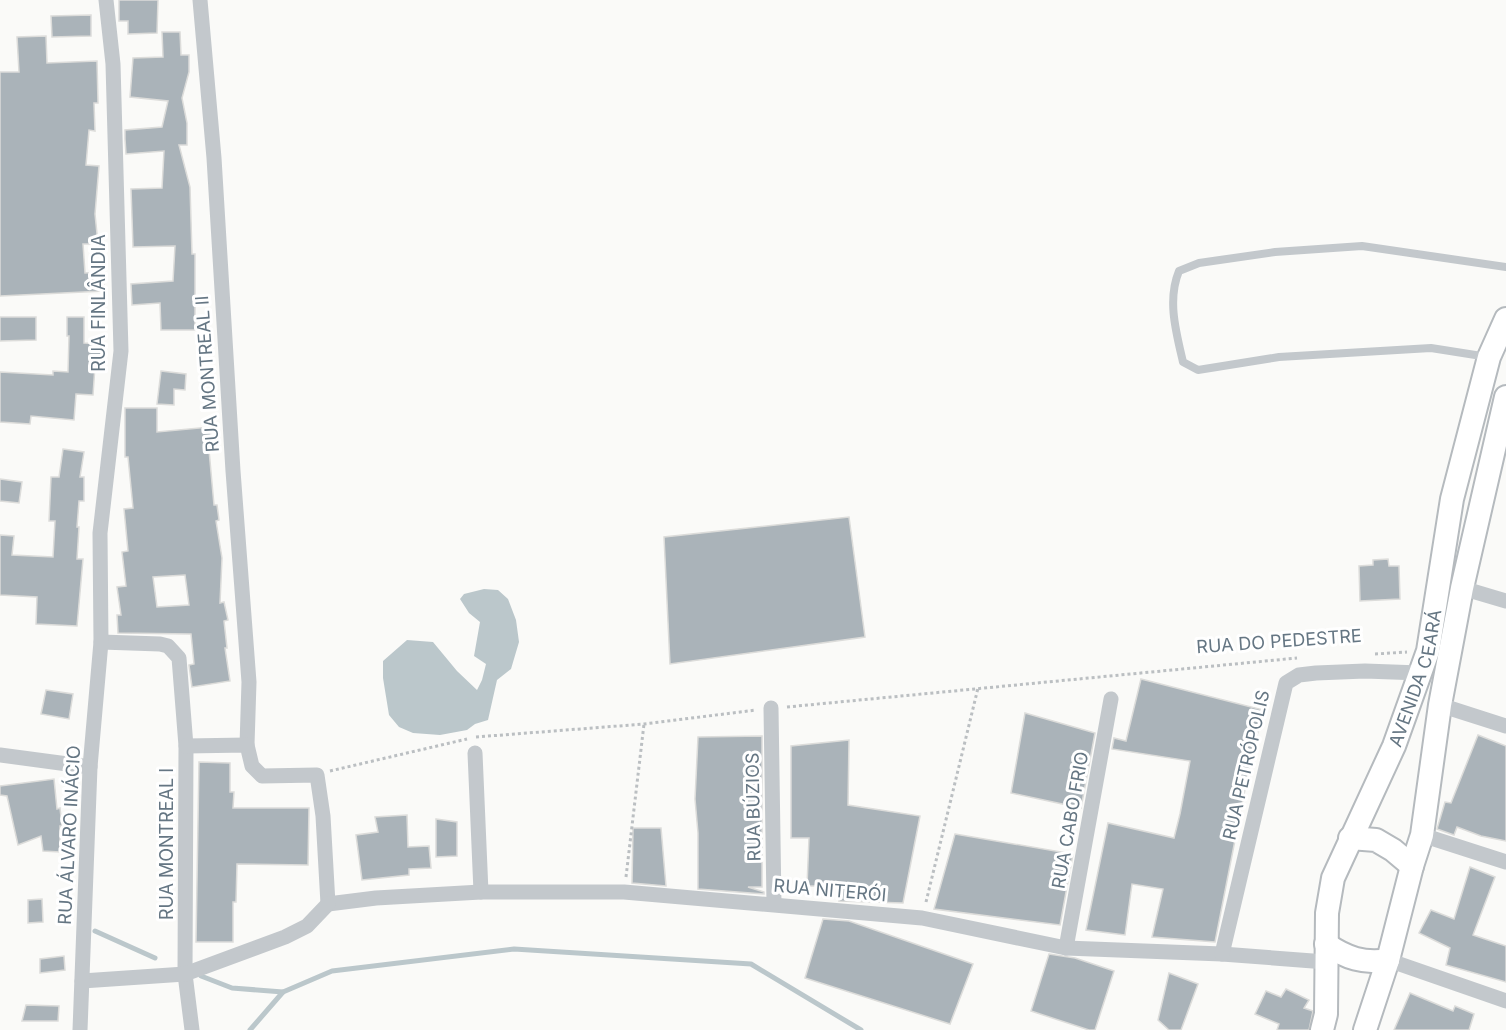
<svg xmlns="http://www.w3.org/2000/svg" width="1506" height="1030" viewBox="0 0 1506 1030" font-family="Inter,sans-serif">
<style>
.water{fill:#bbc7cb}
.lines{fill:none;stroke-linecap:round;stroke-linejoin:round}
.stream{stroke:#bbc7cb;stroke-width:5}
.building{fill:#aab3b9;stroke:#dcdcda;stroke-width:1.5;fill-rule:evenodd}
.primary-casing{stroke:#b5babe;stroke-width:26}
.path{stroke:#bbbfc2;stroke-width:3;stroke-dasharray:3 3;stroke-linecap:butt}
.service{stroke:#c3c8cc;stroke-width:8}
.minor{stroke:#c3c8cc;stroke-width:15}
.primary{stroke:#fff;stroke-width:22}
.labels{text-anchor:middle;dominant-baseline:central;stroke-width:6;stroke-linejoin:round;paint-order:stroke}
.street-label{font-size:18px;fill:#657683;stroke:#fff}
</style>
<rect width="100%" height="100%" fill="#fafaf8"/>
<polygon class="water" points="484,589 498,590 508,599 516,620 519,642 511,669 497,680 488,720 475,724 467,730 440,735 413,733 399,727 389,715 383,678 383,661 407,640 433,642 457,671 477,690 482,680 486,664 474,656 480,622 469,613 460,599 464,594"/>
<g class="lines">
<g class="stream">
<polyline points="95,931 155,958"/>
<polyline points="201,976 232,988 283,992"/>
<polyline points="250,1030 283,992 332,971 514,949 751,964 861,1030"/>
</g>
</g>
<g class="building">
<polygon points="119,0 158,0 157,33 128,34 128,21 119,21"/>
<polygon points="91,15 91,36 52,37 51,16"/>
<polygon points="162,32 180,32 181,55 189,55 189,72 182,98 187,123 187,145 179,145 190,187 192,254 195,254 195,330 161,330 160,303 132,305 131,284 173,281 175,246 133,247 131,189 162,188 164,151 126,154 125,139 125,130 162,127 168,101 130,97 133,58 163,57"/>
<polygon points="46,36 47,63 97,61 98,103 94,103 95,131 89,130 86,165 99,166 95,214 98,244 83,244 85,273 103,272 104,291 0,296 0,72 19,72 17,37"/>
<polygon points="0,317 36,317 36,340 0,341"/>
<polygon points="67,317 84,317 84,343 104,344 104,366 95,366 93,395 76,394 74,420 31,416 30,424 0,422 0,372 53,375 53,371 68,372 69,336 67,336"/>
<polygon points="161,371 186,374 185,390 174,389 174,405 157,404"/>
<path d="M125 408H157V432L210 427 212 449 209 450 214 505H217L219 520 216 521 222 558 220 603 224 602 228 620 224 621 227 648H225L230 681 192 687 189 665 194 664 191 634 118 633 117 615H121L117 587 126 586 122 552 128 551 124 509 133 508 128 457H125ZM185 575 189 605 157 607 153 577Z"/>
<polygon points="63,449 84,452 80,477 84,477 84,501 79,501 77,527 79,527 77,559 83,559 77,626 36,624 37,597 0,595 0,535 14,536 12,555 53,557 55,521 49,521 51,477 59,477"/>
<polygon points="0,479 22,482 19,503 0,501"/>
<polygon points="849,517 865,637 670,664 664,537"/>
<polygon points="1388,559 1389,566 1399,566 1400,599 1360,601 1359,566 1373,565 1373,560"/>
<polygon points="1141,679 1263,710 1248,774 1215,942 1152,937 1163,889 1132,884 1125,935 1086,930 1108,823 1174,838 1180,814 1190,761 1112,749 1114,738 1126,741"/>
<polygon points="46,690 73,694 69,719 41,714"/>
<polygon points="1025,713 1095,733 1081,808 1011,793"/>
<polygon points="1478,735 1506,746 1506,841 1481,836 1457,827 1454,835 1437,829 1445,802 1451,803"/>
<polygon points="762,736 762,887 748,887 764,892 764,894 698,889 698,833 695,799 698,737"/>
<polygon points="849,740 848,805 920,816 903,903 839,901 842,886 807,886 809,838 791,838 791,746"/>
<polygon points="199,762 230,763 230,792 234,792 233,808 309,808 308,865 237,864 236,902 233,902 233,942 196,942"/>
<polygon points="54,779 57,809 60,808 62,826 60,826 60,852 43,851 41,836 18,845 7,796 0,795 0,786"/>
<polygon points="407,815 408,847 429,846 431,868 409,869 409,875 362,880 356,835 378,832 375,817"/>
<polygon points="436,819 457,822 457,856 436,857"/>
<polygon points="633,828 661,828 666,886 632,883"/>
<polygon points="955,834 1073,854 1060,925 934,909"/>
<polygon points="1470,867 1495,877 1473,935 1506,946 1506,982 1446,965 1450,948 1419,933 1431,910 1454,919"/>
<polygon points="42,899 43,922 28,923 28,900"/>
<polygon points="823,919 849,921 973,964 950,1024 805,978"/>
<polygon points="1049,954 1075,958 1114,971 1095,1030 1089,1030 1031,1011"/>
<polygon points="64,956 65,970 40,973 40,959"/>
<polygon points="1169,973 1198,984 1181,1030 1169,1030 1158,1020"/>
<polygon points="1286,989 1309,1000 1304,1008 1313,1011 1309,1030 1277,1030 1279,1024 1255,1014 1266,991 1281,997"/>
<polygon points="1410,993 1453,1011 1455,1006 1474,1014 1469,1030 1394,1030"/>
<polygon points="26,1005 59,1006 58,1021 22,1021"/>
</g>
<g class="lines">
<g class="primary-casing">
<g id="primary">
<polyline points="1350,838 1376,840 1393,850 1412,866"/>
<path d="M1326 944C1346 958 1364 964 1388 960"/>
<path id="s1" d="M1322 1030 1326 1014 1327 913 1333 878 1394 746 1428 651 1452 499 1489 357 1506 319"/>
<polyline points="1365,1030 1388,960 1412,866 1422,835 1440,705 1462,588 1506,397"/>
</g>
</g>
<g class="path">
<polyline points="1375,654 1407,652"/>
<polyline points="787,707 1297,658"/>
<polyline points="476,737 644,724 756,710"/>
<polyline points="330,771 467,739"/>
<polyline points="626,877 644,724"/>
<polyline points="926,902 978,688"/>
</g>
<path class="service" d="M1488 357 1431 348 1279 357 1198 370 1183 362C1176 332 1167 300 1179 271L1199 263 1275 252 1362 246 1506 267"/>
<g class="minor">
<polyline points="200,0 214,158 233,471 249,682 247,745"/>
<polyline points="1462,588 1506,601"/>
<polyline points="101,642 160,644 168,646 179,658 186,746 185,974 192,1030"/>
<polyline points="1440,705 1506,726"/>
<polyline points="771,708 774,904"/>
<polyline points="186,746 247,745 252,766 262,776 317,775 323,816 328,904"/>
<polyline points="475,753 481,892"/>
<polyline points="0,755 90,767"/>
<polyline points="1422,835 1506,862"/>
<polyline points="328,904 376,898 481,892 624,892 922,918 1066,948 1222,954 1326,962"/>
<polyline points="1066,948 1111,699"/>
<polyline points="1222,954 1286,683 1299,675 1316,673 1365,671 1420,673"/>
<polyline points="1388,960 1506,1001"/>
<polyline points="82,981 185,974 285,937 307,926 328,904"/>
<polyline points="80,1030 90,767 101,642 100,533 121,351 113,64 106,0"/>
</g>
<use href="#primary" class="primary"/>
</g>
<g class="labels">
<g class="street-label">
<text transform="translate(98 303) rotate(-90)">RUA FINLÂNDIA</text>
<text transform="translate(207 374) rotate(-94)">RUA MONTREAL II</text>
<text transform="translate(1279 641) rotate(-4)">RUA DO PEDESTRE</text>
<text stroke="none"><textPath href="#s1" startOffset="370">AVENIDA CEARÁ</textPath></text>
<text transform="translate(1246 765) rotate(-77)">RUA PETRÓPOLIS</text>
<text transform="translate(753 807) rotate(-91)">RUA BÚZIOS</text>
<text transform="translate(1070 820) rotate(-80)">RUA CABO FRIO</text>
<text transform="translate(69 835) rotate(-87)">RUA ÁLVARO INÁCIO</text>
<text transform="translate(166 844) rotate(-90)">RUA MONTREAL I</text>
<text transform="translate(830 890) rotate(5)">RUA NITERÓI</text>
</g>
</g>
</svg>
